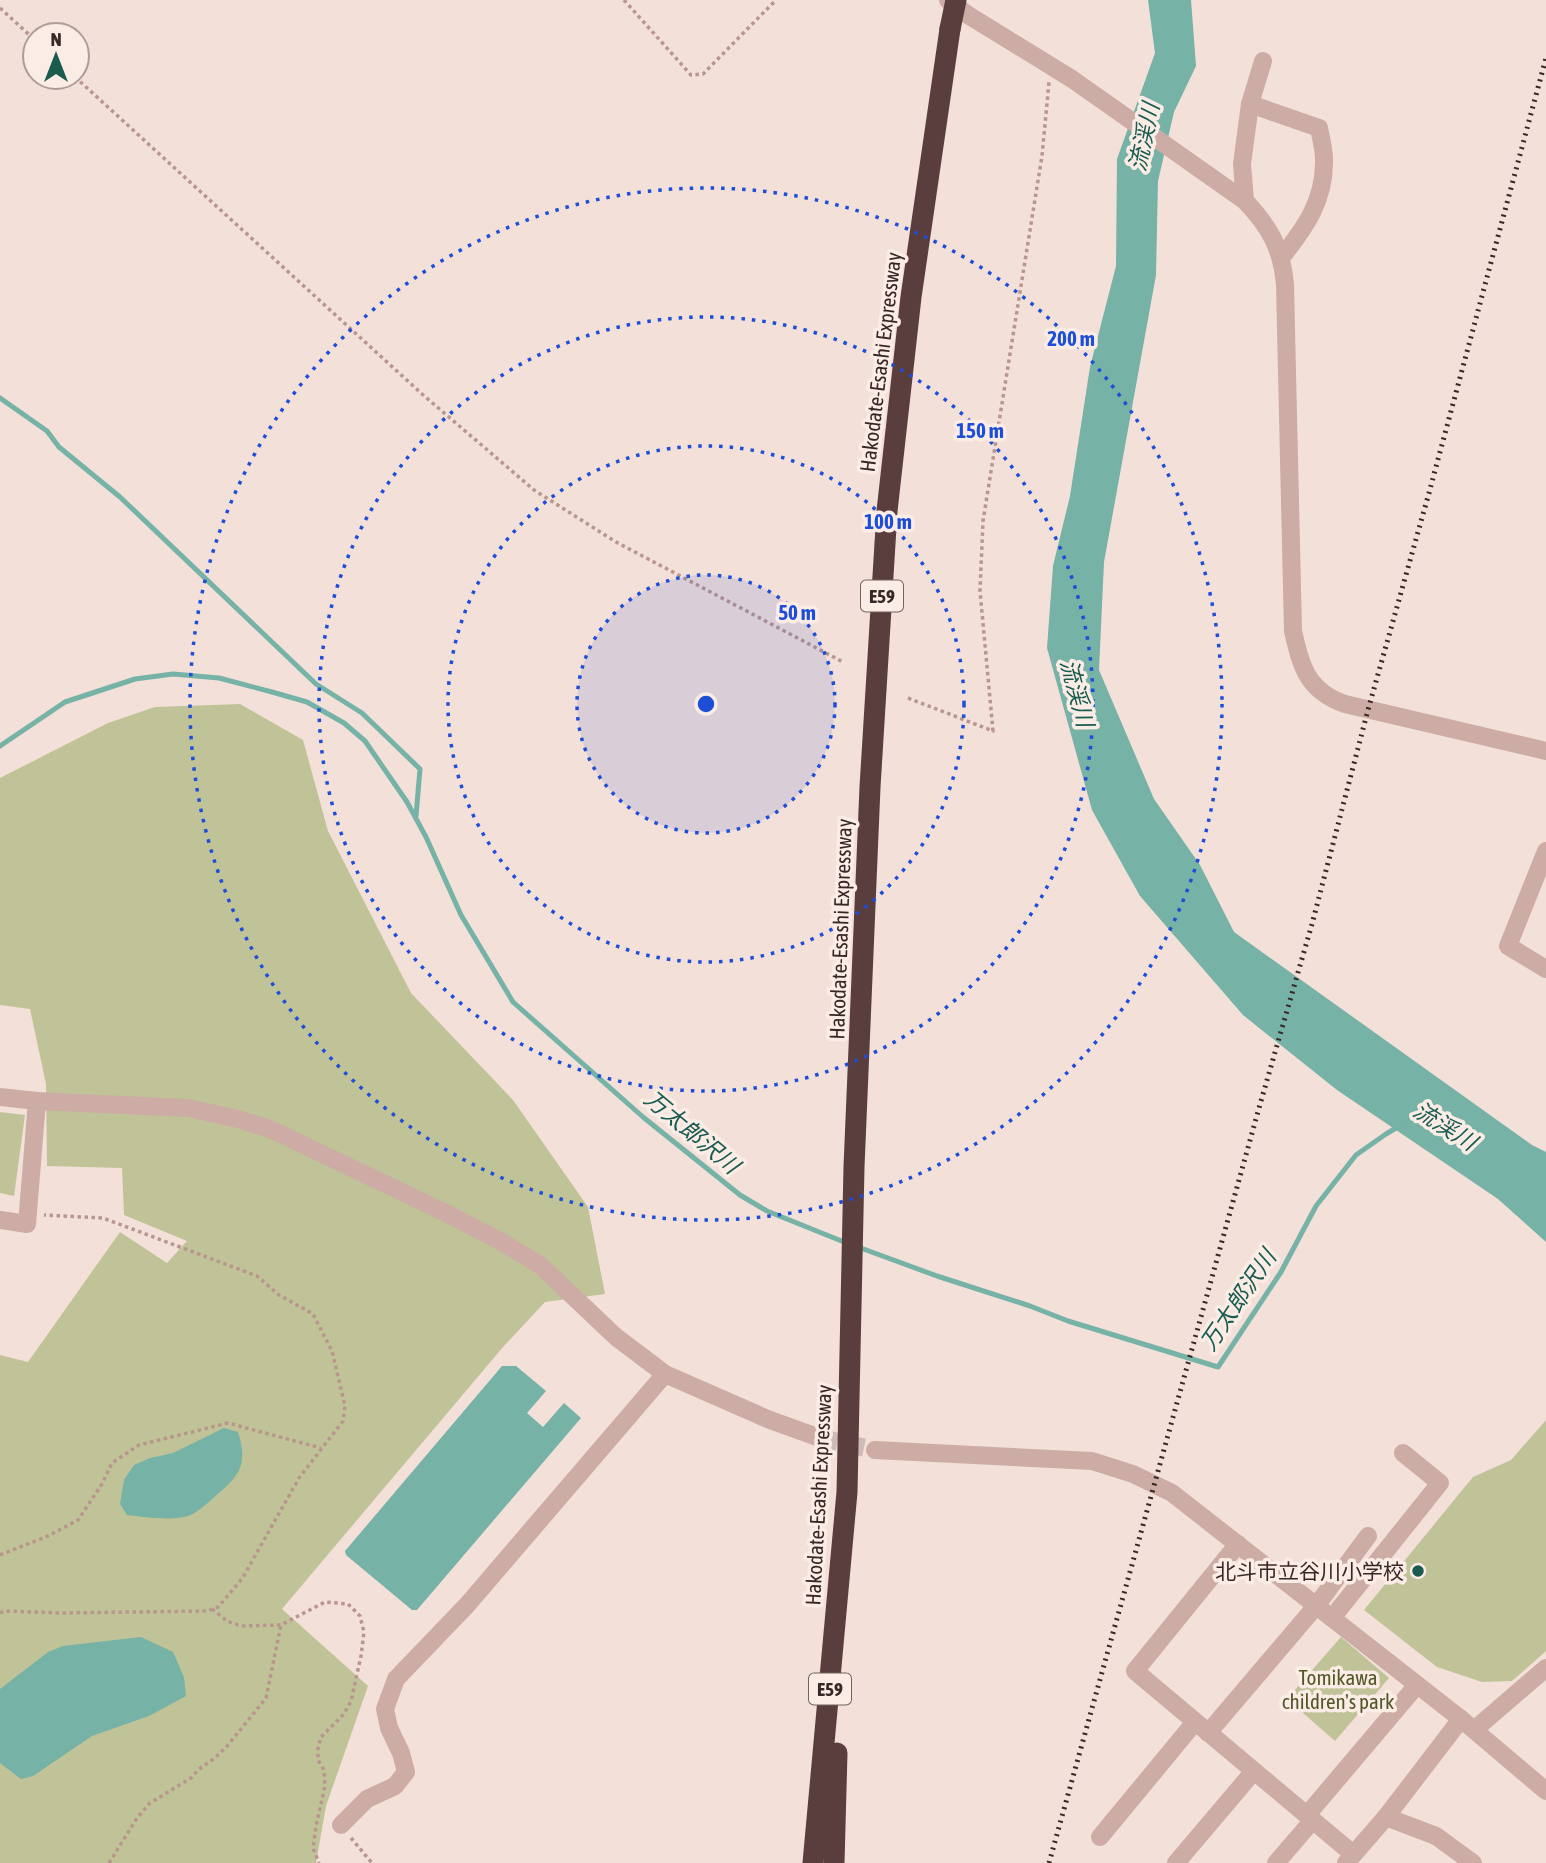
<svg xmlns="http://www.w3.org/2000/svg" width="1546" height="1863" viewBox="0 0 1546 1863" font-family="'Asap Condensed','Noto Sans JP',sans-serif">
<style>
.green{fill:#c0c398}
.water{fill:#76b2a6}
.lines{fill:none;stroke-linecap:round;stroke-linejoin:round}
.stream{stroke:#76b2a6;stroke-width:5}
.minor-tunnel{stroke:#cdbbb5;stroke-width:18;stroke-dasharray:18 9;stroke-linecap:butt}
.path{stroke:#b8968e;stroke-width:3.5;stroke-dasharray:3.5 3.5;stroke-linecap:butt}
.minor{stroke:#ccaca4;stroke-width:18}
.highway{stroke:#593e3d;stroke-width:21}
.rail{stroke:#372726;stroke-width:5;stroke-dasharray:2 5;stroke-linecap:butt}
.highway-bridge{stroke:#593e3d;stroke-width:21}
.ring{fill:none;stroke:#1d4ed8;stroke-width:3.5;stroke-dasharray:3.5 7}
.poi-dot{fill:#195c4f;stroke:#fbece6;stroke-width:2.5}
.labels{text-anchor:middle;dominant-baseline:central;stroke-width:7;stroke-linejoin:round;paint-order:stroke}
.shield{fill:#fbece6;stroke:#726260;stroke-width:2}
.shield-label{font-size:19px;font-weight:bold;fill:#372726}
.street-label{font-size:21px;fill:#372726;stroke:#fbece6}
.poi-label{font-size:21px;fill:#372726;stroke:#fbece6;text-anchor:end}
.park-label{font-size:21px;fill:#525728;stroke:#fbece6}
.water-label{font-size:23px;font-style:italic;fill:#195c4f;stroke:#fbece6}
.centre{fill:#1d4ed8;stroke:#fbece6;stroke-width:3.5}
.ring-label{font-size:21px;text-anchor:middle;font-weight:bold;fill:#1d4ed8;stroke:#fbece6;stroke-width:7;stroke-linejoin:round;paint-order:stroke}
</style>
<rect width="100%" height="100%" fill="#f3e0d9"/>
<g class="green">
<polygon points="240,704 303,740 328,831 411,993 513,1100 588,1207 605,1294 545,1302 503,1347 282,1609 368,1686 326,1806 316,1863 0,1863 0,1355 28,1362 120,1232 167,1263 187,1241 124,1215 122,1168 47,1166 46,1084 30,1009 0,1005 0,778 108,723 155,707"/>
<polygon points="0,1112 25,1115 14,1196 0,1193"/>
<polygon points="1546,1420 1546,1651 1512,1681 1482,1682 1437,1667 1364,1610 1473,1477 1511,1460"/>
<polygon points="1341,1637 1389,1678 1335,1741 1287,1699"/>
</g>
<g class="water">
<polygon points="1148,0 1191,0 1196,66 1174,112 1158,181 1156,275 1104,562 1099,670 1154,799 1200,865 1234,932 1532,1145 1546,1152 1546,1242 1498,1199 1337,1090 1243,1015 1140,896 1092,810 1047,648 1053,566 1070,496 1090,367 1116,266 1117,159 1155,53"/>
<polygon points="502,1366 516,1366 546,1391 527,1413 543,1427 564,1403 581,1418 417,1610 412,1610 346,1555 345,1551"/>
<path d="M224 1428 238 1432C250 1469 236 1478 210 1501 204 1506 195 1514 188 1516 173 1521 144 1517 127 1515L120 1504 124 1480 134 1465 150 1458 173 1453Z"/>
<polygon points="141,1637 173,1652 184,1677 186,1696 149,1716 92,1736 33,1776 21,1779 0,1763 0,1689 48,1652 63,1646"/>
</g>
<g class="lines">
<g class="stream">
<polyline points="0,398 47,431 59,447 120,497 316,684 362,713 420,769 416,816"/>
<polyline points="0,746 65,702 135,679 173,674 219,678 272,692 307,702 344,723 365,741 407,802 426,837 461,915 513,1002 643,1117 740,1195 767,1211 849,1244"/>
<polyline points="858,1247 937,1276 1030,1306 1068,1321 1218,1367 1281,1272 1316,1206 1356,1155 1386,1134 1401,1125"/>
</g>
<polyline class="minor-tunnel" points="820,1438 875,1450"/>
<g class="path">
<polyline points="624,0 691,75 703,74 776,0"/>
<polyline points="0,8 35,40"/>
<polyline points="75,77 422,394 534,490 616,542 843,662"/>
<polyline points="908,698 993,731 980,591 983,521 1042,156 1049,82"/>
<polyline points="0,1555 48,1536 78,1520 102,1484 112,1463 139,1445 228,1423 321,1448"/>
<polyline points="212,1609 227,1621 241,1626 281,1625 325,1602 348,1604 360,1616 364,1632 361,1656 351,1701 344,1714 321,1737 318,1748 318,1760 324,1770 325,1786 316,1826 313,1848 319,1863"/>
<polyline points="0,1613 4,1611 61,1613 208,1611 218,1607 242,1579 299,1478 343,1421 345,1406 332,1351 313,1314 279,1295 257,1276 103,1218 44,1215"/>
<polyline points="351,1838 372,1863"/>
<polyline points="109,1863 137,1818 150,1803 191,1778 199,1769 215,1758 228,1745 266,1698 281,1625"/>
</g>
<g class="minor">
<path d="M948 0 968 15 1072 79 1245 201C1270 227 1282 249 1285 285L1293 631C1301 666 1307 691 1345 704L1546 751"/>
<path d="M1250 104 1319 128C1321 138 1324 149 1324 160 1325 200 1305 228 1281 258"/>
<polyline points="1245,201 1242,164 1250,104 1263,61"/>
<polyline points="1546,851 1508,946 1546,969"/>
<polyline points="0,1097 37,1101 188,1108 238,1119 270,1129 446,1213 500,1241 540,1265 616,1337 665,1374 770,1420 820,1438"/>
<polyline points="0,1220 27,1224 37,1101"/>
<polyline points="875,1450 1092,1461 1133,1474 1172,1493 1461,1719 1546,1791"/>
<polyline points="1238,1544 1135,1671 1353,1854"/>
<polyline points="1332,1618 1440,1483 1403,1453"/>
<polyline points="1474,1730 1546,1668"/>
<polyline points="1208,1733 1316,1606 1368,1536"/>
<polyline points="1307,1815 1417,1685"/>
<polyline points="1386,1817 1436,1836 1473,1863"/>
<polyline points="341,1825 367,1799 395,1786 406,1772 401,1753 389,1728 385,1709 396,1679 467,1605 665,1374"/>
<polyline points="1100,1837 1195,1722"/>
<polyline points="1176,1863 1254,1771"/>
<polyline points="1276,1863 1313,1820"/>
<polyline points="1346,1863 1386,1817 1461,1719"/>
</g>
<g class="highway">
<polyline points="813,1863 847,1492 854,1167 870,787 887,511 911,297 950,29"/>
<polyline points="834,1863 837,1753"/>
</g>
<polyline class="rail" points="1049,1863 1261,1101 1312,924 1368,710 1429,493 1546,58"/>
<polyline class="highway-bridge" points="950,29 956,0"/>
</g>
<circle cx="706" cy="704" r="129" fill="#1d4ed8" fill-opacity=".12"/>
<g class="ring">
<circle cx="706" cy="704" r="129"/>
<circle cx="706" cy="704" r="258"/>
<circle cx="706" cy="704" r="387"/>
<circle cx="706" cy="704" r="516"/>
</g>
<circle class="poi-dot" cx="1418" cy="1571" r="7"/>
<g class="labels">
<g class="shield">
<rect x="861" y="580.5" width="42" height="31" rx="5"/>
<rect x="809" y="1673.5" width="42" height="31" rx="5"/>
</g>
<g class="shield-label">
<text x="882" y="596">E59</text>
<text x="830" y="1689">E59</text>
</g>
<g class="street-label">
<text transform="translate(880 362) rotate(-83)">Hakodate-Esashi Expressway</text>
<text transform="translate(840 929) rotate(-88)">Hakodate-Esashi Expressway</text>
<text transform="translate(818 1495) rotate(-87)">Hakodate-Esashi Expressway</text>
</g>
<g class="poi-label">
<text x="1404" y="1571">北斗市立谷川小学校</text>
</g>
<g class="park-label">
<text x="1338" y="1677">Tomikawa<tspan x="1338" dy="24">children's park</tspan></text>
</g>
<g class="water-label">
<text transform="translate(1144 137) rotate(-78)">流渓川</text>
<text transform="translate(1077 693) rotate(75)">流渓川</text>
<text transform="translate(1445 1126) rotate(32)">流渓川</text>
<text transform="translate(692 1132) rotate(40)">万太郎沢川</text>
<text transform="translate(1238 1300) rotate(-56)">万太郎沢川</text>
</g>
</g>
<circle cx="706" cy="704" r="10" class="centre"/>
<g class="ring-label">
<text x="1071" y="346">200 m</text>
<text x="980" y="438">150 m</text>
<text x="888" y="529">100 m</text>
<text x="797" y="620">50 m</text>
</g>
<g transform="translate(56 56)"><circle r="33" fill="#fbece6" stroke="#ad9d99" stroke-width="2"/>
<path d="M0-5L12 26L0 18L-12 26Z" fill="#195c4f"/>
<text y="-10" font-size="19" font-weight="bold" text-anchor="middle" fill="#372726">N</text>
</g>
</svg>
